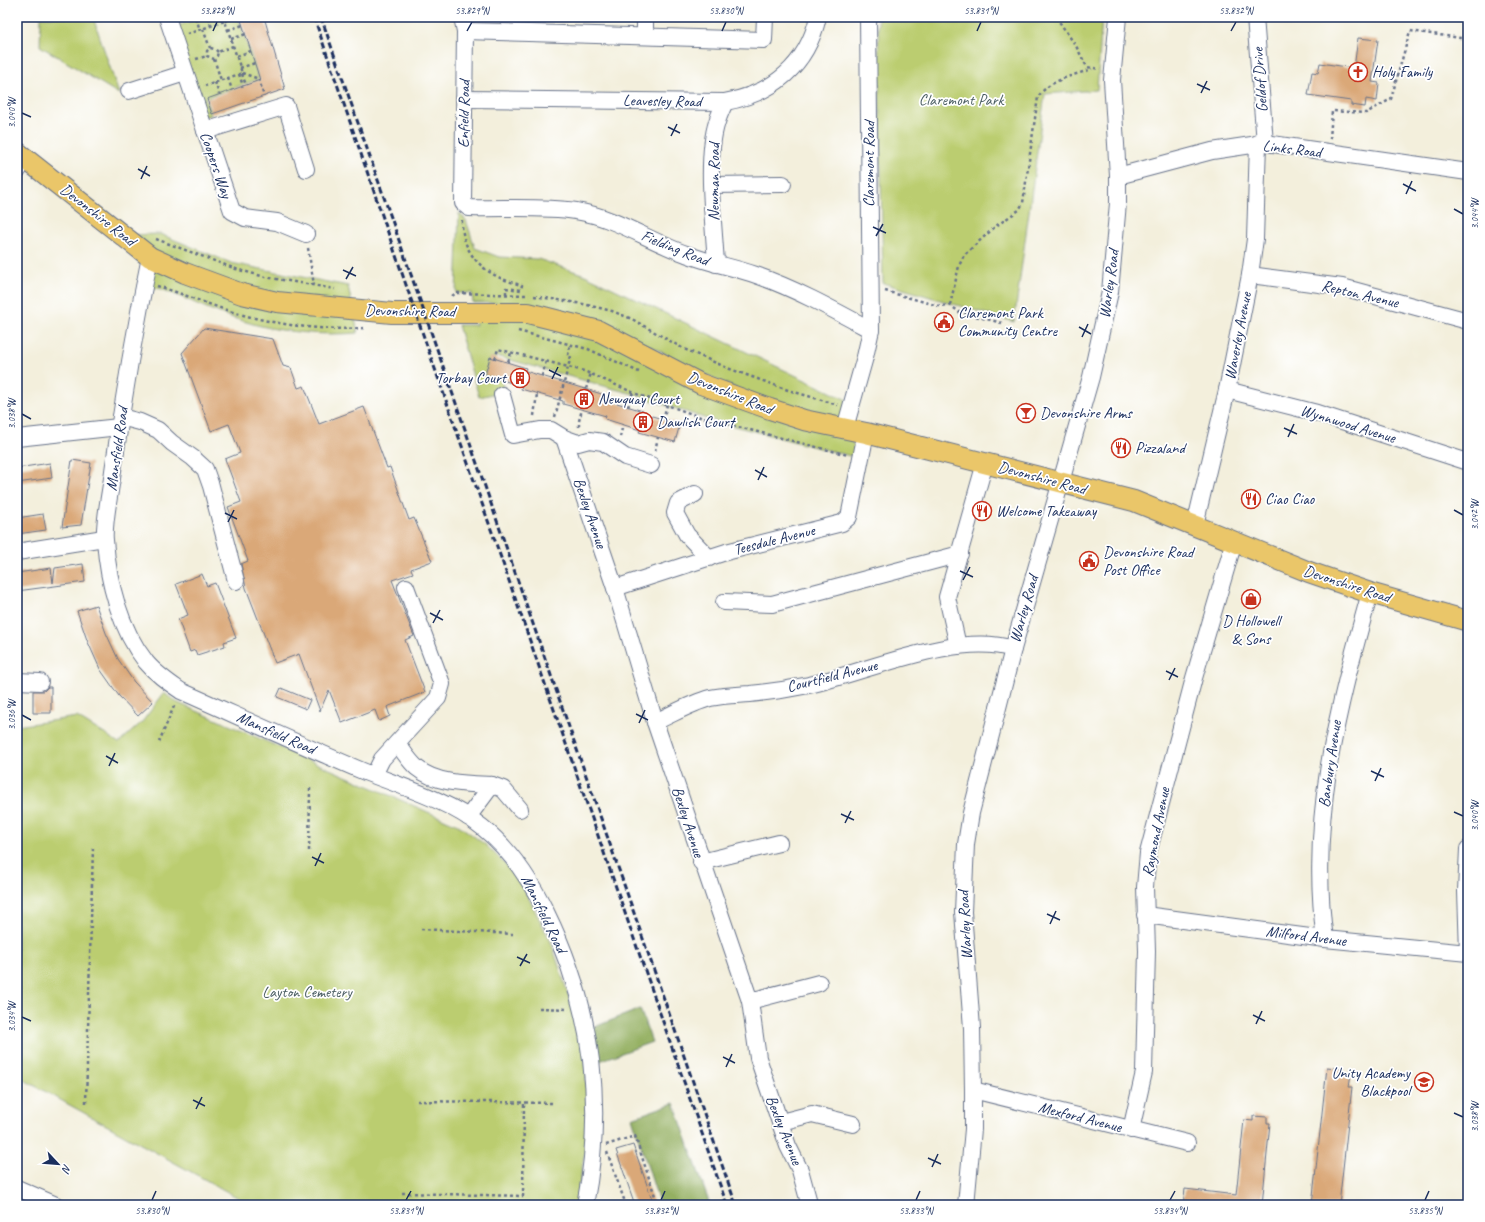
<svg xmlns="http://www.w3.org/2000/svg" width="1485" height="1222" viewBox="0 0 1485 1222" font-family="Caveat,sans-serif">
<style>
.green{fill:#bbcd70;stroke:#6b7e67}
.forest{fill:#94b062;stroke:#587060}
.building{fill:#daa878}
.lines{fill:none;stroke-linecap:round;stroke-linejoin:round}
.minor-casing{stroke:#67728a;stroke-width:18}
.major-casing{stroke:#67728a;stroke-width:22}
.path{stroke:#67728a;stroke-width:2.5;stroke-dasharray:3 3;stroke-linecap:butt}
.minor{stroke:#fff;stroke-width:16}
.major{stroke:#eac669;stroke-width:20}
.rail{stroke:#1b2f5e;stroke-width:3;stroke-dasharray:6 3;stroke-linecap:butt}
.ticks{fill:none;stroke:#1b2f5e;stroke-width:1.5}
.labels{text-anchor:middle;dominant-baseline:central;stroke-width:3.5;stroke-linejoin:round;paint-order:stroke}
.poi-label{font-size:16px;fill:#1b2f5e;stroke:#fff;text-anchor:start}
.street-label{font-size:16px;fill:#1b2f5e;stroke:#fff}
.park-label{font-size:16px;fill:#4b5e63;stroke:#fff}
.neatline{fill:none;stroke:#1b2f5e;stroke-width:1.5}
.ticks-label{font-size:10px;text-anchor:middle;fill:#1b2f5e}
</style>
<rect width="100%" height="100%" fill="#fff"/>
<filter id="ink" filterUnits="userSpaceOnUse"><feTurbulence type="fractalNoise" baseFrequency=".025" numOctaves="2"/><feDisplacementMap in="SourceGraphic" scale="8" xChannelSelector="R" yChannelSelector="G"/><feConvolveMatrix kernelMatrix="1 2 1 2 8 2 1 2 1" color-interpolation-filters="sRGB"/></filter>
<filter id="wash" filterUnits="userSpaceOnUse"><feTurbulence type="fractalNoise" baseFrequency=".012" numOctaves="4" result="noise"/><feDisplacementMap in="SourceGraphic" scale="16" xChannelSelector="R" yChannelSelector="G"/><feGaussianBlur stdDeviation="0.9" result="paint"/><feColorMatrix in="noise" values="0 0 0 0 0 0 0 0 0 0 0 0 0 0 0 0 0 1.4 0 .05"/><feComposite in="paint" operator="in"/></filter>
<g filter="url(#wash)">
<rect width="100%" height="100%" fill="#f3efdc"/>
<g class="green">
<polygon points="41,17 93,17 119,94 40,46"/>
<polygon points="171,17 177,17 180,25 203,17 238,17 259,79 205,98 211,115 204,117"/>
<polygon points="878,17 1102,17 1097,90 1045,94 1014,322 883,283"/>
<polygon points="459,213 466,220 475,248 499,257 538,259 585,275 847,400 842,419 775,403 719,381 654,348 597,324 522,303 473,303 472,293 456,293"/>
<path d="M160 234 231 263 348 286 358 333C324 336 275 332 243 321 215 313 188 299 161 289L148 287 154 259 126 235Z"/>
<path d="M474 312 528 313 839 427C848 436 857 443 854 457L707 419 633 394 496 356 495 359 490 357 485 375 503 381 502 392 479 397 458 325H476Z"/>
<polygon points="164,693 176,702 460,826 487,846 507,866 523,887 551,942 573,1009 585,1055 587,1099 585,1151 576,1205 267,1205 244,1201 17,1076 17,726 77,717 119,743 142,722"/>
</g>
<g class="forest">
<polygon points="640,1009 652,1042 597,1062 592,1028"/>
<polygon points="674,1103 710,1205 660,1205 632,1118"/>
</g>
<g id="blocks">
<g class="building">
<polygon points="240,17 264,17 285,89 212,114 207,99 260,80"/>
<polygon points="1358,38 1378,40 1372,82 1379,83 1377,101 1366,99 1365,107 1351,105 1351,101 1308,95 1312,72 1318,73 1320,63 1354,68"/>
<polygon points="204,328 273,339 283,366 291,368 298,388 304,386 319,424 364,407 387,468 390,467 409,520 414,518 432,561 411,569 413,573 392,580 414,636 405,640 425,692 387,707 390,716 379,721 375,710 342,723 329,690 320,711 299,654 275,663 246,588 241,564 248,561 228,507 241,502 225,459 240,453 229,424 211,431 182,353"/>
<polygon points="490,357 526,368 525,371 605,395 604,399 646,412 645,414 680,424 675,442 639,432 640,430 605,419 606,416 563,404 563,401 521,389 522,386 485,375"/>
<polygon points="72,460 91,463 81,525 62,527"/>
<polygon points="50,463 52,478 17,483 17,468"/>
<polygon points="43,514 46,530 17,534 17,518"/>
<polygon points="83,564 85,582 17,591 17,573 51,568 53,583 55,568"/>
<polygon points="202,574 207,586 215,583 236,638 224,642 225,646 197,655 195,650 190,652 178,619 188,615 176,584"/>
<polygon points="96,605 106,633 118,659 134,682 153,702 138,716 119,696 100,669 87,640 77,611"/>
<polygon points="48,687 51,687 51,713 33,713 33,691 44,691"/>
<polygon points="281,688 310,700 306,709 277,697"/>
<polygon points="1327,1067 1344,1069 1344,1072 1351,1073 1349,1087 1352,1087 1339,1205 1312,1205"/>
<polygon points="1253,1116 1267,1117 1267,1123 1270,1123 1262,1205 1183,1205 1185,1189 1236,1195 1244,1120 1253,1121"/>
<polygon points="633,1145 654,1205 635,1205 616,1150"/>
</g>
</g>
</g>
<g filter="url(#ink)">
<use href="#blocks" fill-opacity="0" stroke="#67728a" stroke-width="1"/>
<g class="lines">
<g class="minor-casing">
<g id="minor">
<polyline points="167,17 232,211 245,218 277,222 306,234"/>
<path d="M462 17 465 31 463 203 469 208C504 209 541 206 576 211 615 217 649 241 686 254 709 263 733 267 756 275 796 289 834 310 871 330"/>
<polyline points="1255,17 1265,143"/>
<polyline points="465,31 764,40 765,17"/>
<polyline points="645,36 645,17"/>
<polyline points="129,91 185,73"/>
<path d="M464 99 725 102C773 94 807 65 818 17"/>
<polyline points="205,131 286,106 306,169"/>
<polyline points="17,172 26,158"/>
<polyline points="1118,176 1212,151 1265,143 1468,172"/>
<polyline points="712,185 783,184"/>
<path d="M150 257C135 328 123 399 113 471 111 489 103 524 105 540 108 582 120 629 146 662 156 674 168 682 181 691 242 718 303 746 365 772 403 787 450 801 482 827 511 850 530 879 546 912 592 1005 605 1104 585 1205"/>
<path d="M716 264C714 225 705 158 717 122 719 115 722 109 725 102"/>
<polyline points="1250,275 1342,287 1468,321"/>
<polyline points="1227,390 1317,413 1468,462"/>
<polyline points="502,395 513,435 540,430 551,430 564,438 578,443 589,440 603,442 625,457 651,465"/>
<polyline points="121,417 140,422 158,430 172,443 193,458 205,469 211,486 236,581"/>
<polyline points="845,428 865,357 871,330 868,17"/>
<polyline points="17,438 119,427"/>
<polyline points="564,438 615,588 655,722 750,1001 758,1058 788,1146 800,1170 808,1199 808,1205"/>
<polyline points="695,494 678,503 675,513 687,535 709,558"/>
<polyline points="1195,525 1227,390 1250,275 1255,239 1258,143"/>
<polyline points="17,552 104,538"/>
<polyline points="615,588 726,552 842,523 849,517 866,433"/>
<polyline points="724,602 772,604 960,554"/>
<polyline points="958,646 947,597 985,463"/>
<polyline points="17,681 40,682"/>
<path d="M655 722C673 714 691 703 710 698 723 695 737 695 750 694 770 692 790 689 809 685 867 672 956 631 1013 649"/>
<path d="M397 743C403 751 409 761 417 768 436 784 468 784 492 785"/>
<polyline points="374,775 382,759 438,698 442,684 406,587"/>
<polyline points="468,817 492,785 503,789 520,809"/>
<polyline points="701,862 779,843"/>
<polyline points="1145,915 1325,939 1468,953"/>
<path d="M1325 939C1308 821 1338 706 1370 593"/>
<polyline points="1468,953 1466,891 1468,849"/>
<polyline points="750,1001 819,983"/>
<polyline points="973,1090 1187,1143"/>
<polyline points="781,1122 812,1114 853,1124"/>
<polyline points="1131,1130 1144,1072 1147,951 1145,887 1148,853 1194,678 1234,542"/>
<polyline points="17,1188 56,1205"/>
<polyline points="966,1205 973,1129 973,1090 972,1028 963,912 966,844 971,813 1013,649 1091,377 1110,292 1118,203 1118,176 1112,80 1118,17"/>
</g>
</g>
<g class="major-casing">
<polyline id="major" points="17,152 150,257 185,273 242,294 277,302 392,313 528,313 599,331 701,384 770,409 804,420 866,433 1134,501 1309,572 1370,593 1468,621"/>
</g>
<g class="path">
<polyline points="209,17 211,26"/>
<polyline points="221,17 222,22"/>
<polyline points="1056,17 1076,46 1087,67 1100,69"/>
<polyline points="196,18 200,30"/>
<polyline points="225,21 237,17"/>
<polyline points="203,29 210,48"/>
<polyline points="228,30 243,25"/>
<polyline points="187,34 225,21 242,73 205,86"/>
<polyline points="231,39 246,34"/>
<polyline points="218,52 215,49 210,48 207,51 207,56 214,59 217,56 218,52 233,46"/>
<polyline points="237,56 251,51"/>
<polyline points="196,59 207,56"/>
<polyline points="214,59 221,80"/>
<polyline points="240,68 255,63"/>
<polyline points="242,73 259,79 264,97"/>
<polyline points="239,74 243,86"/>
<polyline points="242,74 246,85"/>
<polyline points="228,78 232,90"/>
<polyline points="215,82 219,94"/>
<polyline points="1330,139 1332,111 1366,113 1391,99 1410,31 1468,39"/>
<path d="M462 220C461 257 489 278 522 285L521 290 506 288V294"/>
<polyline points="156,239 236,269 265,277 335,289"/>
<polyline points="308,248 314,285"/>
<path d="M157 286C184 294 209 305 236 313 277 325 322 331 364 328"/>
<polyline points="885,291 939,306 950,305 959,312 1002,323"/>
<polyline points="452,296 456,293 527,295"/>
<polyline points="534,296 583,304 612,311 632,319 684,349 730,369 788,390 838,405"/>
<path d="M950 305 959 266 964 255 996 226 1019 210 1023 203 1038 97C1050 79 1073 76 1092 69"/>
<polyline points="518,331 588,349 639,372"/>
<polyline points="495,359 498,349 584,371 639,395 703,418 848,455"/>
<polyline points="508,362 511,353"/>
<polyline points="542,376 546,361"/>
<polyline points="586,389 591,373"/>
<polyline points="628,407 633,392"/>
<polyline points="534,416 537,394"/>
<polyline points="555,417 571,356 568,355 571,344"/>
<polyline points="663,419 667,405"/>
<polyline points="579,427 579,421 582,409"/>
<polyline points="620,437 623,424"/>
<polyline points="655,451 658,437"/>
<polyline points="159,742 175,704"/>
<polyline points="309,851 310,788"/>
<polyline points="421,929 513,934"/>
<polyline points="539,1008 568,1009"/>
<polyline points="417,1101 555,1103"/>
<polyline points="86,1103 93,847"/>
<polyline points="606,1145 635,1136 658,1205"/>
<polyline points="607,1152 626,1205"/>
<polyline points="402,1193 523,1196 524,1102"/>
</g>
<use href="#minor" class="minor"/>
<use href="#major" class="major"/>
<g class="rail">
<polyline points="314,17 427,346 727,1205"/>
<polyline points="321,17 736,1205"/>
</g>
</g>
</g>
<path class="ticks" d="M213 31 217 22M467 31 472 22M722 31 726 22M977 31 981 22M1231 31 1236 22M1197 84 1210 90M1201 93 1207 81M22 113 31 117M668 127 680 133M671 136 677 124M138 169 150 176M141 179 147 166M1403 184 1416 191M1406 194 1412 181M1454 209 1463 214M873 227 886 233M876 236 883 224M343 270 356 276M346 279 353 267M1079 327 1091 334M1082 337 1088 324M549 370 561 376M552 379 558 367M22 414 31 419M1284 428 1297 434M1288 437 1294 424M755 470 767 477M758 480 764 467M1454 510 1463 515M225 513 237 519M228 522 234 510M960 571 973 577M963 580 970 567M430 613 443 620M433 623 440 610M1166 671 1178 677M1169 680 1175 668M636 714 648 720M22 715 31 720M639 723 645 710M106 756 118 763M109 766 115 753M1371 771 1384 777M1375 781 1381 768M1454 812 1463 816M841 814 854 820M845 823 851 811M312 857 324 863M315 866 321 853M1047 914 1060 920M1050 924 1056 911M517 957 530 963M520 966 527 954M1253 1015 1265 1021M22 1017 31 1021M1256 1024 1262 1011M723 1057 735 1063M726 1067 732 1054M193 1100 205 1106M196 1109 202 1097M1454 1113 1463 1117M928 1158 941 1164M932 1167 938 1154M152 1200 156 1191M406 1200 411 1191M661 1200 665 1191M916 1200 920 1191M1170 1200 1175 1191M1425 1200 1429 1191"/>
<defs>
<g id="church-ring" transform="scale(1)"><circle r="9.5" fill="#fff" stroke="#c8321e" stroke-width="1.5"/><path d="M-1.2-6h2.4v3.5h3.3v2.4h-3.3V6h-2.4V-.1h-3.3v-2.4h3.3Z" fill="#c8321e"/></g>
<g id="civic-ring" transform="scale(1)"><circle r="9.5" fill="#fff" stroke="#c8321e" stroke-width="1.5"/><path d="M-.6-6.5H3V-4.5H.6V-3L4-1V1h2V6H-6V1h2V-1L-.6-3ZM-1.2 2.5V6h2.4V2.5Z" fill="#c8321e"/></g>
<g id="building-ring" transform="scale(1)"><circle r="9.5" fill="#fff" stroke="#c8321e" stroke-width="1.5"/><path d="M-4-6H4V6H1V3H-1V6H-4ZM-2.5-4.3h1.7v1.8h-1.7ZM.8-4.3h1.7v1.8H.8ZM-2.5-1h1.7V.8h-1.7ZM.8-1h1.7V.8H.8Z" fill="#c8321e"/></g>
<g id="bar-ring" transform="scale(1)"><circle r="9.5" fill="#fff" stroke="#c8321e" stroke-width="1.5"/><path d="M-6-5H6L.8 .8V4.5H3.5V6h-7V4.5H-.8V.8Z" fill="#c8321e"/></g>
<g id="restaurant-ring" transform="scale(1)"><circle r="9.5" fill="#fff" stroke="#c8321e" stroke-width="1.5"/><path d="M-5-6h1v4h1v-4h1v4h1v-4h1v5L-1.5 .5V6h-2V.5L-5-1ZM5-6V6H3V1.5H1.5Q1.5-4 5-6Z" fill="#c8321e"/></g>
<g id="shop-ring" transform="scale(1)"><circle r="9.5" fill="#fff" stroke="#c8321e" stroke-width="1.5"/><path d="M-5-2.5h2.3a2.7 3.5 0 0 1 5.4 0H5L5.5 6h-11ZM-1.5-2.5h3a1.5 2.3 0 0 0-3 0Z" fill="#c8321e"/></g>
<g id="school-ring" transform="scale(1)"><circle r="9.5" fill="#fff" stroke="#c8321e" stroke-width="1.5"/><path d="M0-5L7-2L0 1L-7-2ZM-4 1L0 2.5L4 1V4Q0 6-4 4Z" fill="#c8321e"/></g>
</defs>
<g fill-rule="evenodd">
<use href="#church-ring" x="1358" y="72"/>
<use href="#civic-ring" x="944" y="322"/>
<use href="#building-ring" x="520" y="378"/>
<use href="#building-ring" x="584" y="399"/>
<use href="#bar-ring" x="1026" y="413"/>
<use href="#building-ring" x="643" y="422"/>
<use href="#restaurant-ring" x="1121" y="448"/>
<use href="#restaurant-ring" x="1251" y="499"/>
<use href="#restaurant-ring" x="982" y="511"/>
<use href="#civic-ring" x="1089" y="561"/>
<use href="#shop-ring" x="1251" y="599"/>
<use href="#school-ring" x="1424" y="1082"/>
</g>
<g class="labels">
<g class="poi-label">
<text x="1372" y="72">Holy Family</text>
<text x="958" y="313">Claremont Park<tspan x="958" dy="18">Community Centre</tspan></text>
<text x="506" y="378" text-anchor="end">Torbay Court</text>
<text x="598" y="399">Newquay Court</text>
<text x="1040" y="413">Devonshire Arms</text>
<text x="657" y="422">Dawlish Court</text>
<text x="1135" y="448">Pizzaland</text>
<text x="1265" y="499">Ciao Ciao</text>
<text x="996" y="511">Welcome Takeaway</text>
<text x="1103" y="552">Devonshire Road<tspan x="1103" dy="18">Post Office</tspan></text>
<text x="1251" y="621" text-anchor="middle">D Hollowell<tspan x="1251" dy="18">&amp; Sons</tspan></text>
<text x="1410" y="1073" text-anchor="end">Unity Academy<tspan x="1410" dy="18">Blackpool</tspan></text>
</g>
<g class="street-label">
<text transform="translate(1260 80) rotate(-94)">Geldof Drive</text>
<text transform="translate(662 101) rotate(1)">Leavesley Road</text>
<text transform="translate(464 114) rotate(-89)">Enfield Road</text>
<text transform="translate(1292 149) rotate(7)">Links Road</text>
<text transform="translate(869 164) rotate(-90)">Claremont Road</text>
<text transform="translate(216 165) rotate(71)">Coopers Way</text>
<text transform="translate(714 182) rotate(-90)">Newman Road</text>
<text transform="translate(98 215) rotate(38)">Devonshire Road</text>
<text transform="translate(675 248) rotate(22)">Fielding Road</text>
<text transform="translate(1109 284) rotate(-82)">Warley Road</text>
<text transform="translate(1360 294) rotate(13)">Repton Avenue</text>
<text transform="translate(410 311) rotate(1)">Devonshire Road</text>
<text transform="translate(1238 336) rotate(-79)">Waverley Avenue</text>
<text transform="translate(730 393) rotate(22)">Devonshire Road</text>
<text transform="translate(1348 424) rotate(17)">Wynnwood Avenue</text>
<text transform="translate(117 449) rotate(-82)">Mansfield Road</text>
<text transform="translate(1042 478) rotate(15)">Devonshire Road</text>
<text transform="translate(590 513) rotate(71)">Bexley Avenue</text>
<text transform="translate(774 540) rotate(-14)">Teesdale Avenue</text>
<text transform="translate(1347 584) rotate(18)">Devonshire Road</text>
<text transform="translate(1024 609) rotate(-74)">Warley Road</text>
<text transform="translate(832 676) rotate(-14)">Courtfield Avenue</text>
<text transform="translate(276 733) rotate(24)">Mansfield Road</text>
<text transform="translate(1330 764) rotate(-82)">Banbury Avenue</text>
<text transform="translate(688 822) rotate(72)">Bexley Avenue</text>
<text transform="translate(1156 832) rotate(-79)">Raymond Avenue</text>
<text transform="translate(544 914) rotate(64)">Mansfield Road</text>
<text transform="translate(965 925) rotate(-93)">Warley Road</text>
<text transform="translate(1306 936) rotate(7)">Milford Avenue</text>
<text transform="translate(1080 1117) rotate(14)">Mexford Avenue</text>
<text transform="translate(784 1130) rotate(68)">Bexley Avenue</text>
</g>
<g class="park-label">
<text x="961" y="100">Claremont Park</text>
<text x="307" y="992">Layton Cemetery</text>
</g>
</g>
<rect width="1485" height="1222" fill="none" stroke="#fff" stroke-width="44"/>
<g transform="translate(58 1164) rotate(116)" stroke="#ffffff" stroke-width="3" paint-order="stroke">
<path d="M0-3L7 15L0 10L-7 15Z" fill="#1b2f5e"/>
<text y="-6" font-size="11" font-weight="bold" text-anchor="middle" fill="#1b2f5e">N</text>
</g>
<rect x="22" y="22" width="1441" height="1178" class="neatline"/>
<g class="ticks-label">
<text x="217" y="14">53.828°N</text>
<text x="472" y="14">53.829°N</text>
<text x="726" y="14">53.830°N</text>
<text x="981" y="14">53.831°N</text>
<text x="1236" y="14">53.832°N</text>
<text transform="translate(11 113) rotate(-90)" y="4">3.040°W</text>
<text transform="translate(1474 214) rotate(-90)" y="4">3.044°W</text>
<text transform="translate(11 414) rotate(-90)" y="4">3.038°W</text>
<text transform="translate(1474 515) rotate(-90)" y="4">3.042°W</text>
<text transform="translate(11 715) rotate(-90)" y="4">3.036°W</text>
<text transform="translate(1474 816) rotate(-90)" y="4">3.040°W</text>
<text transform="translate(11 1017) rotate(-90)" y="4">3.034°W</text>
<text transform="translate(1474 1117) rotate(-90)" y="4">3.038°W</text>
<text x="152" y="1214">53.830°N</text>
<text x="406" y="1214">53.831°N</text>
<text x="661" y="1214">53.832°N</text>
<text x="916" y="1214">53.833°N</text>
<text x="1170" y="1214">53.834°N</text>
<text x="1425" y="1214">53.835°N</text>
</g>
</svg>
